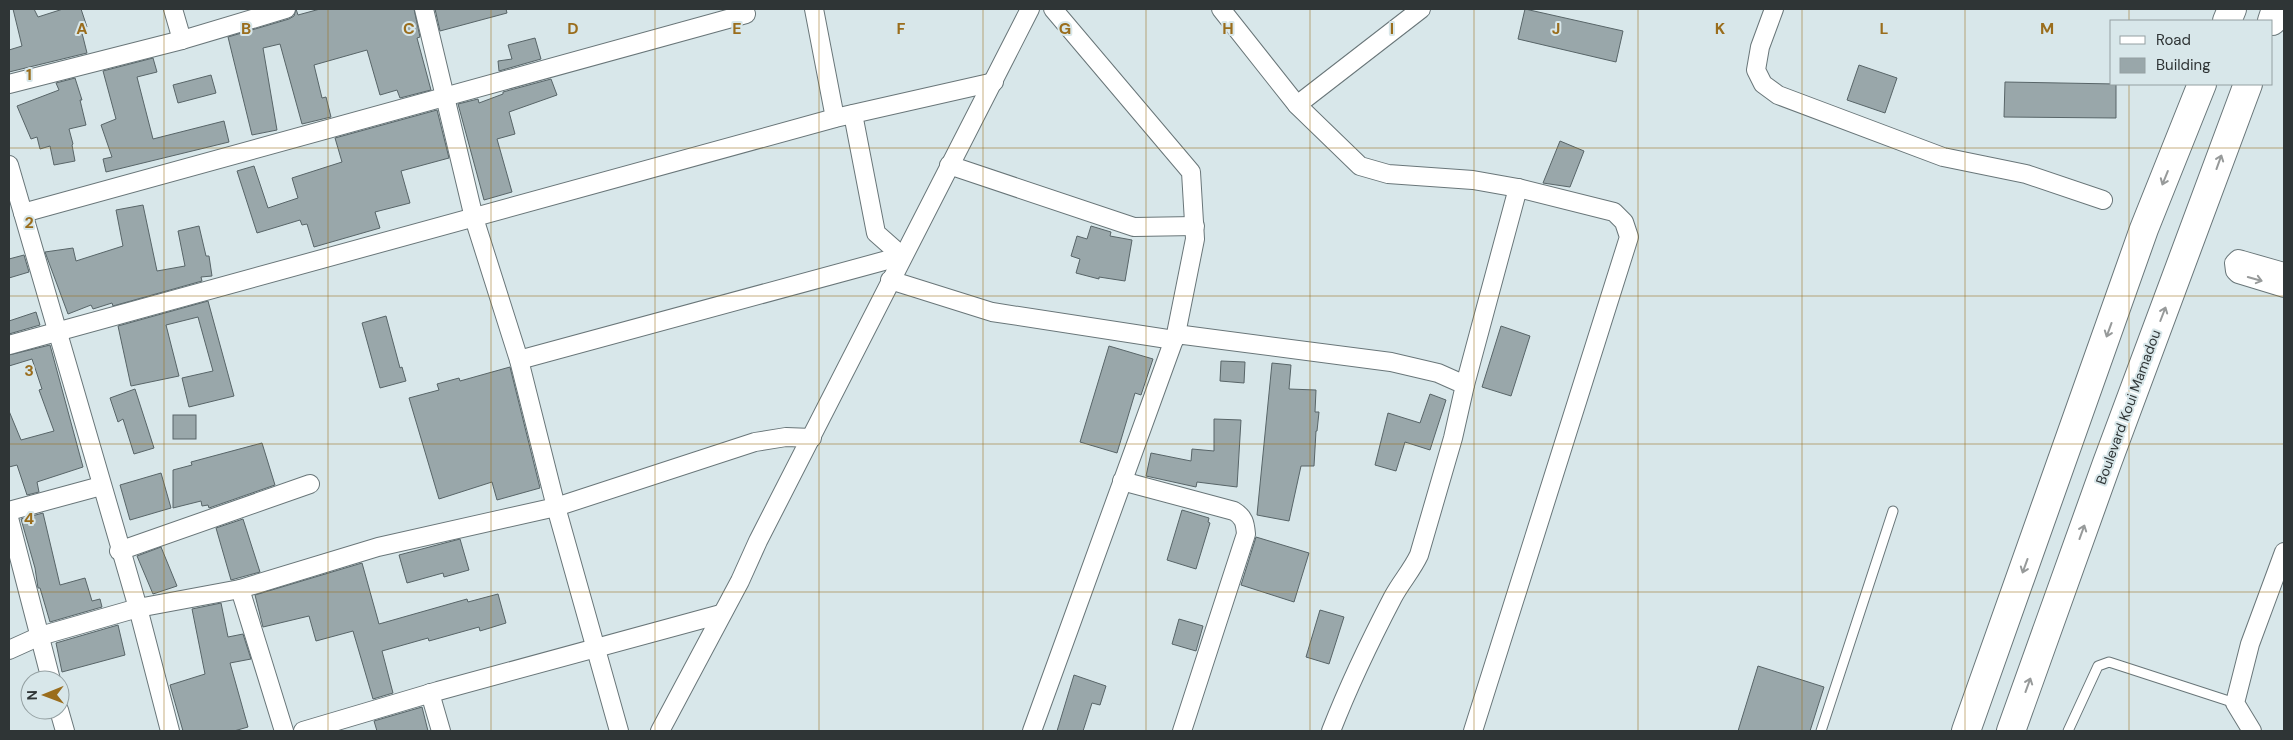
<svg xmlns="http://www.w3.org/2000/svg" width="2293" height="740" viewBox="0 0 2293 740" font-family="'DM Sans',sans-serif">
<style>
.building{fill:#99a7aa;stroke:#586568}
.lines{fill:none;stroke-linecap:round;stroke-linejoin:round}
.service-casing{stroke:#697679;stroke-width:11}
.minor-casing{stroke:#697679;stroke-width:20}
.primary-casing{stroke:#697679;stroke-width:30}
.service{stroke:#fff;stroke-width:9}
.minor{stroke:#fff;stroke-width:18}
.primary{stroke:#fff;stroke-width:28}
.oneway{stroke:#979a9a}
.grid{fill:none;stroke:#9a6d1c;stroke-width:1;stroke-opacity:0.55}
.labels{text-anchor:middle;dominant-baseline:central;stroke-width:4;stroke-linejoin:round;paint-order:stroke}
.street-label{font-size:14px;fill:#2f3536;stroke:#d8e7ea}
.grid-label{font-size:16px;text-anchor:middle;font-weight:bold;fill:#9a6d1c;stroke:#d8e7ea;stroke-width:4;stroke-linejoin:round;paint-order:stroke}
</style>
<rect width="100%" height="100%" fill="#d8e7ea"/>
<g class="building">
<polygon points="13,9 34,9 38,17 63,9 81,9 87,27 81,29 87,53 9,72 9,50 22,46"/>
<polygon points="296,9 298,15 320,9 414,9 420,37 417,38 431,90 400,98 397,90 380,95 367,50 314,65 322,98 326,97 331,117 302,124 280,44 263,48 277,130 252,135 228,37 289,19 294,16"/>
<polygon points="435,9 506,9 507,13 440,31"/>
<polygon points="1525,9 1623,31 1616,62 1518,39"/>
<polygon points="535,38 541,59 499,71 498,61 512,59 508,45"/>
<polygon points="153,58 157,72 137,77 153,139 224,121 229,142 106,172 103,159 112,157 101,125 116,119 103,71"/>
<polygon points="1859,65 1897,78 1885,113 1847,100"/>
<polygon points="211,75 216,93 178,103 173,85"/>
<polygon points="75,78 82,100 80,100 86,125 69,129 73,144 72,145 75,161 54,165 50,146 40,149 37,137 31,139 17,106 59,90 56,83"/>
<polygon points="551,79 557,95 509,112 515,134 497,139 512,192 484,200 458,104 478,99 479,103 503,94 503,92"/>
<polygon points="2005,82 2116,84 2116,118 2004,117"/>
<polygon points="437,110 449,158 401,171 410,203 375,212 380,228 314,247 307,224 302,225 300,220 257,233 237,171 254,166 268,208 298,198 292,178 342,162 335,138"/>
<polygon points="1560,141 1584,151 1570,187 1543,183"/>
<polygon points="143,205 157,271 185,266 178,231 199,226 206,256 209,256 212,276 201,277 202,281 113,306 112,303 93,309 91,305 68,314 45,252 73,248 76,261 123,246 116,210"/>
<polygon points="1091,226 1111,232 1110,236 1132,240 1125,281 1099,277 1099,279 1076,273 1080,259 1071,256 1077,236 1087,239"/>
<polygon points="24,255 29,272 9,278 9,259"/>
<polygon points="208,301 234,396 189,407 182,378 213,371 198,317 166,325 179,376 131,386 118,326"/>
<polygon points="36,312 40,325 9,334 9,321"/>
<polygon points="386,316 400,368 402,367 406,381 380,388 362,323"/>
<polygon points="1501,326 1530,336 1511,396 1482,387"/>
<polygon points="50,345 83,467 37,482 39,492 27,495 17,465 9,467 9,411 21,440 54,431 39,390 42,389 32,359 9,366 9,355"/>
<polygon points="1109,346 1153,359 1141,395 1135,393 1117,453 1080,442"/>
<polygon points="1221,361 1245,362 1244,383 1220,381"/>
<polygon points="1272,363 1291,365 1289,389 1316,390 1315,412 1319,412 1317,431 1316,431 1314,466 1301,466 1289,521 1257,515"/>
<polygon points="510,367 540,488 497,500 492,482 439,499 409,398 439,390 437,384 459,378 460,381"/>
<polygon points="135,389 154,448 134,454 123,419 118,422 110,398"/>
<polygon points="1430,394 1446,400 1430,450 1405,442 1396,471 1375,465 1388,413 1420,423"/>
<rect x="173" y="415" width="23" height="24"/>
<polygon points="1214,419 1241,420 1237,487 1197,482 1196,487 1146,476 1151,453 1191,461 1192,449 1214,451"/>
<polygon points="262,443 275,485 209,508 208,505 202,506 201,501 173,508 173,470 192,465 191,462"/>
<polygon points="161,473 171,508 130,520 120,485"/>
<polygon points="1182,510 1209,518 1208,522 1210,523 1196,569 1167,560"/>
<polygon points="43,513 60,585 85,578 92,601 100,599 102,607 50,622 40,588 38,588 35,568 21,519"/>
<polygon points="243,519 260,572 231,580 216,528"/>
<polygon points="1256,537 1309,553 1294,602 1241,585"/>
<polygon points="460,539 469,570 444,577 443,573 407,583 399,555"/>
<polygon points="161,547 177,586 153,594 137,556"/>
<polygon points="362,563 379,624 467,599 468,602 498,594 506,623 480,631 479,627 429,641 428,638 382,651 393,693 373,699 353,631 316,641 309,616 263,627 255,595"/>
<polygon points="221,603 228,637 243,634 251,659 230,663 248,727 234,731 183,731 170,685 205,674 192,609"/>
<polygon points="1320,610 1344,617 1329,664 1306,657"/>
<polygon points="1179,619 1203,626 1196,651 1172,644"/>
<polygon points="118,625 125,655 62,672 56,643"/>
<polygon points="1758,666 1824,687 1810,731 1738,731"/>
<polygon points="1074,675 1106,686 1100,705 1092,703 1083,731 1057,731"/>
<polygon points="422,707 428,731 377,731 374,721"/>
</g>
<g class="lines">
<g class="service-casing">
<g id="service">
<polyline points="1821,731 1893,511"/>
<polyline points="2068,731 2098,666 2109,662 2235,703"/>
</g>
</g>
<g class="minor-casing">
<g id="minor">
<polyline points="173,9 182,40"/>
<polyline points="424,9 474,218 519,360 556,507 619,731"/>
<polyline points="814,9 835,118"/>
<polyline points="1053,9 1191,172 1195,239 1176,334"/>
<polyline points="1221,9 1297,105 1360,166 1388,174 1473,180 1518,188 1614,212 1624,222 1629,237 1473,731"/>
<polyline points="1774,9 1760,47 1756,70 1763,84 1778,95 1943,157 2026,174 2103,200"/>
<polyline points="9,84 182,40 286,9"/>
<polyline points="1297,105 1421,9"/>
<polyline points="853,114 876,233 902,256"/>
<polyline points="9,165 138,608 170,731"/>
<polyline points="949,165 1134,227 1195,226"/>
<polyline points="23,213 746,14"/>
<polyline points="2284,272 2242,260 2238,259 2234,263 2235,271 2238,274 2284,288"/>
<polyline points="890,280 992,312 1174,340"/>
<polyline points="9,345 835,118 994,82"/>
<polyline points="519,360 902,256"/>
<polyline points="1465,385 1518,188"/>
<path d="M1122 481 1234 511C1244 517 1245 523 1246 534L1182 731"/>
<polyline points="9,511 101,486"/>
<polyline points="9,518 51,680"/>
<polyline points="119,551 310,484"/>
<polyline points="240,589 284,731"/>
<polyline points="9,650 40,636 138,608 240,589 378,547 556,507 755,442 786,437 812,438"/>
<polyline points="430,693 441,731"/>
<polyline points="59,710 65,731"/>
<polyline points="303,731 438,691 721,614"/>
<polyline points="660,731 740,581 758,541 1030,9"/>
<path d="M1032 731 1176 334 1391 362 1438 373 1465 385 1453 438 1419 555C1412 570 1401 582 1393 597 1370 641 1349 685 1331 731"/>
<polyline points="2252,731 2235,703 2250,644 2284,552"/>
</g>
</g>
<g class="primary-casing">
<g id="primary">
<polyline points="2227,21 2232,9"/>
<polyline points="2272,21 2276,9"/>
<polyline points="1966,731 2144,229 2202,84"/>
<polyline points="2011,731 2107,463 2248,84"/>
</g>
</g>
<use href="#service" class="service"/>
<use href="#minor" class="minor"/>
<use href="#primary" class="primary"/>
</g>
<defs><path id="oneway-shaft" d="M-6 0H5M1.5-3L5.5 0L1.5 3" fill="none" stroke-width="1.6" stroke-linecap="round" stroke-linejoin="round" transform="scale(1.25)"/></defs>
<g class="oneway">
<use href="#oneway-shaft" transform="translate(2219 162) rotate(-70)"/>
<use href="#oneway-shaft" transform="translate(2165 178) rotate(112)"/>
<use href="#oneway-shaft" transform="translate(2255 279) rotate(16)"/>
<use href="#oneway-shaft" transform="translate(2163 314) rotate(-69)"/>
<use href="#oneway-shaft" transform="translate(2109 330) rotate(110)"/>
<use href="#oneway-shaft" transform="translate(2082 532) rotate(-70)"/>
<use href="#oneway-shaft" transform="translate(2025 566) rotate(110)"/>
<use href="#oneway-shaft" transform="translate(2028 685) rotate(-70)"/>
</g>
<path class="grid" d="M164 9V731M328 9V731M491 9V731M655 9V731M819 9V731M983 9V731M1146 9V731M1310 9V731M1474 9V731M1638 9V731M1802 9V731M1965 9V731M2129 9V21M2129 84V731M9 148H2284M9 296H2284M9 444H2284M9 592H2284"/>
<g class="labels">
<g class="street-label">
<text transform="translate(2128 407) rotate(-70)">Boulevard Koui Mamadou</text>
</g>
</g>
<g class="grid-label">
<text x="82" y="34">A</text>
<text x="246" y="34">B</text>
<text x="409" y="34">C</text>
<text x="573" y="34">D</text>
<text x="737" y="34">E</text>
<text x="901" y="34">F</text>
<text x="1065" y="34">G</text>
<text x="1228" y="34">H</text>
<text x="1392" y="34">I</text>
<text x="1556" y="34">J</text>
<text x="1720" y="34">K</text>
<text x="1884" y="34">L</text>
<text x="2047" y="34">M</text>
<text x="29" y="80">1</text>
<text x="29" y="228">2</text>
<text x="29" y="376">3</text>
<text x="29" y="524">4</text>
</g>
<rect width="2293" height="740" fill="none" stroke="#2f3536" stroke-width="20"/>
<rect x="2110" y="20" width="162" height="65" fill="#d8e7ea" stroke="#94a0a2"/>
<rect x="2120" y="36" width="25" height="8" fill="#ffffff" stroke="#94a0a2"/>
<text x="2156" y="45" font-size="15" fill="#2f3536">Road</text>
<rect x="2120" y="58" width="25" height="15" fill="#99a7aa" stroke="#94a0a2"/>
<text x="2156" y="70" font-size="15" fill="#2f3536">Building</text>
<g transform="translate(45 695) rotate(269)"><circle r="24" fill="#d8e7ea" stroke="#94a0a2"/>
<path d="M0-4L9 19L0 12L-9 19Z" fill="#9a6d1c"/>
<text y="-8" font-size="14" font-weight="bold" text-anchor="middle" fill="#2f3536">N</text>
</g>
</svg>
